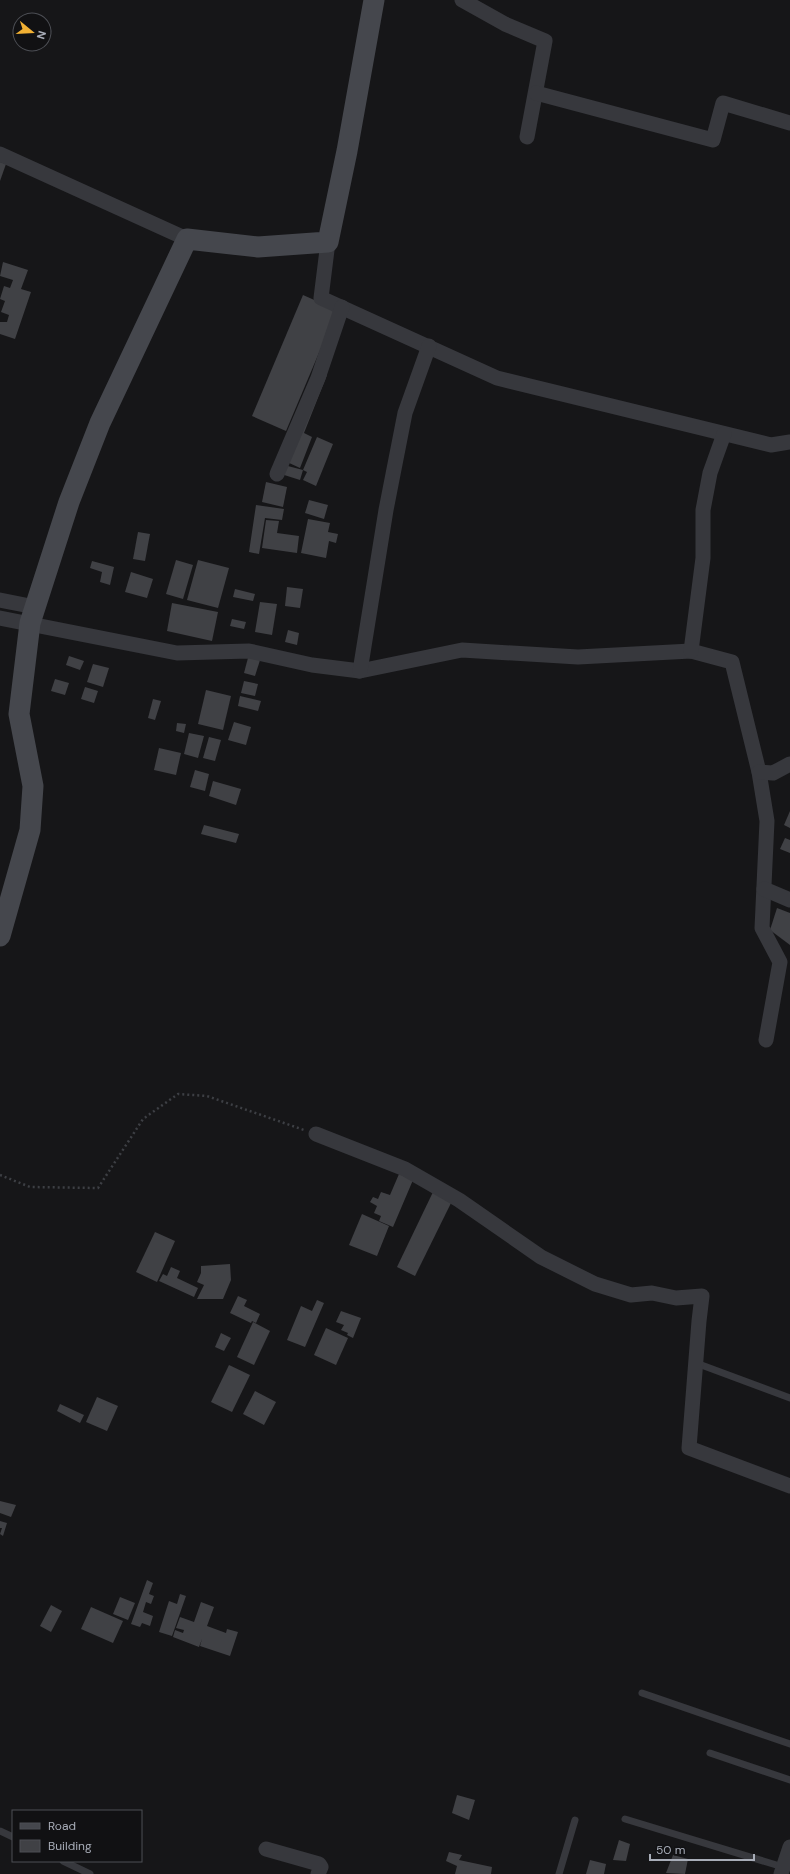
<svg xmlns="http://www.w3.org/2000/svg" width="790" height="1874" viewBox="0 0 790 1874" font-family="'DM Sans',sans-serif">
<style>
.building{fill:#404145}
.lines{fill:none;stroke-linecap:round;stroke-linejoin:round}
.path{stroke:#3d3f44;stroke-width:2.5;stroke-dasharray:2 3;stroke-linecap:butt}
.lane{stroke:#37383d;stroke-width:7}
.street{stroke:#37383d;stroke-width:15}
.secondary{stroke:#45474d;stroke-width:21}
</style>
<rect width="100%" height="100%" fill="#161618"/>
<g class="building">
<polygon points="0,162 6,164 0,181"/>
<polygon points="3,262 28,270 21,289 31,292 15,339 0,334 0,322 7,322 9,315 1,312 5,301 0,299 4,286 10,288 13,280 0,276"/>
<polygon points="303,295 337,310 286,431 252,416"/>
<polygon points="327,375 304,433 312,437 300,468 287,462 323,376"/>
<polygon points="317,437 333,444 316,486 303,480 307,472 303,470 300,480 281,474 284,465 303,470"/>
<polygon points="266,482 287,487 283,507 262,502"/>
<polygon points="309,500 328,505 324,519 305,513"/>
<polygon points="256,505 284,509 282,520 265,518 259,554 249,552"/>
<polygon points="308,519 330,523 328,532 338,534 336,543 329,541 326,558 301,553"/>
<polygon points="266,520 279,521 277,533 299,536 297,553 262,548"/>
<polygon points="138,532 150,534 145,561 133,559"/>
<polygon points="176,560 193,565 183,599 166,594"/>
<polygon points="198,560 229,568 218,608 187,600"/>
<polygon points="92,561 114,567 110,585 100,582 102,572 90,568"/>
<polygon points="131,572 153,579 147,598 125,592"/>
<polygon points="287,587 303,589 300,608 285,606"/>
<polygon points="235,589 255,594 253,601 233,597"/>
<polygon points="260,602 277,604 272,635 255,632"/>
<polygon points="172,603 218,612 212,641 167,631"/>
<polygon points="232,619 246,622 244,629 230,626"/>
<polygon points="288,630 299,633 297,645 285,642"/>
<polygon points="249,654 261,657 255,676 244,673"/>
<polygon points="69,656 84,661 80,670 66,665"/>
<polygon points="93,664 109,668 103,687 87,682"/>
<polygon points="55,679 69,683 65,695 51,691"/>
<polygon points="244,681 258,684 255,696 241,693"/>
<polygon points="85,687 98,691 94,703 81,699"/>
<polygon points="206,690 231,696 223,730 198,724"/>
<polygon points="240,696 261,701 258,711 238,706"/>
<polygon points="153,699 161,701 155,720 148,718"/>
<polygon points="234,722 251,727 246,745 228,740"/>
<polygon points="177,723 186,724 184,733 176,731"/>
<polygon points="189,733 204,736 198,758 184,754"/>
<polygon points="209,737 221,740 215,761 203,758"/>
<polygon points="159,748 181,753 176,775 154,770"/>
<polygon points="195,770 209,774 205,791 190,787"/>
<polygon points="213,781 241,789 236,805 209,796"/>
<polygon points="790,811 790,828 784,825"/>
<polygon points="204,825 239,834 236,843 201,834"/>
<polygon points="785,838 790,840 790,853 780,849"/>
<polygon points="777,908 790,913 790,945 770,930"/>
<polygon points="399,1174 413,1180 393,1227 379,1221 381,1216 374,1213 377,1206 370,1202 373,1197 378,1199 381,1192 390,1195"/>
<polygon points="433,1192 452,1201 415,1276 397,1267"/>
<polygon points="362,1214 389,1226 377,1256 349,1245"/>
<polygon points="155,1232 175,1241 157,1282 136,1272"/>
<polygon points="230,1264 231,1280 223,1299 197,1299 204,1285 197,1282 201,1273 201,1266"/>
<polygon points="171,1267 180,1271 177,1278 198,1288 194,1297 159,1281 163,1274 167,1276"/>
<polygon points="238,1296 247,1300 244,1306 260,1314 256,1323 252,1321 251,1323 230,1313"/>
<polygon points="317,1300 324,1303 305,1347 287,1340 301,1306 312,1311"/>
<polygon points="341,1311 361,1318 353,1338 347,1335 348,1333 341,1330 344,1325 336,1322"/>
<polygon points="253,1322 270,1331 254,1365 237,1357"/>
<polygon points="326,1328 348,1338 336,1365 314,1355"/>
<polygon points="221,1333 231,1338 224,1351 215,1347"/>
<polygon points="229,1365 250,1375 232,1412 211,1402"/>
<polygon points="255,1391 276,1402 264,1425 243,1414"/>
<polygon points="97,1397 118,1406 107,1431 86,1422"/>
<polygon points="60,1404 84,1415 80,1423 57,1411"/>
<polygon points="0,1501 16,1505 11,1517 0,1513"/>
<polygon points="0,1521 7,1523 3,1536 0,1534 2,1528 0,1528"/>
<polygon points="147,1580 153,1583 149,1594 154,1596 151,1604 146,1602 143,1612 153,1616 150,1626 142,1623 140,1627 131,1624"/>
<polygon points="180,1594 186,1596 172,1636 159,1632 169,1601 177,1604"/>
<polygon points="120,1597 135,1603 128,1620 113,1614"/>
<polygon points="201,1602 214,1607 207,1626 226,1633 227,1629 238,1632 230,1656 200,1646 202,1639 199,1647 173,1637 175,1630 183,1633 184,1630 176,1628 180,1617 194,1622"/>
<polygon points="51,1605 62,1611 51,1632 40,1626"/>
<polygon points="91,1607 123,1621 113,1643 81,1629"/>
<polygon points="457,1795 475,1800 469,1820 452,1813"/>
<polygon points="619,1840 630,1844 626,1861 613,1860"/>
<polygon points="449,1852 462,1855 459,1860 492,1867 491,1874 455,1874 457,1866 446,1861"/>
<polygon points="673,1855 688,1859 685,1874 666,1873"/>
<polygon points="590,1860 606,1864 604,1874 586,1874"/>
</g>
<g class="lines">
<polyline class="path" points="0,1175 30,1187 98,1188 143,1119 178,1094 207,1096 304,1130"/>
<g class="lane">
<polyline points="696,1363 790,1398"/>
<polyline points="642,1693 790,1744"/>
<polyline points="710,1753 790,1780"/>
<polyline points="625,1819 783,1867"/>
<polyline points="0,1831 13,1837"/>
<polyline points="63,1861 90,1874"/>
<polyline points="559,1874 575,1820"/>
</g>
<g class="street">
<polyline points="462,0 505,24 545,41 527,137"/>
<polyline points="536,93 713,140 723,103 790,123"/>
<polyline points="0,154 187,239"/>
<polyline points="328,242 321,298 497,378 771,445 790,442"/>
<polyline points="277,474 318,378 342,307"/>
<polyline points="0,600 35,607"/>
<polyline points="0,618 177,653 249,651 312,665 360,671 462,650 578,657 691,651 732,662 759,772 767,821 762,928 780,962 766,1040"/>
<polyline points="691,651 703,558 703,510 710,473 724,434"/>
<polyline points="360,671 386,510 405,413 429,346"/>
<polyline points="759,772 773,773 790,764"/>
<polyline points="764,889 790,900"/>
<polyline points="316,1134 405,1169 459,1200 541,1257 595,1284 631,1295 652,1293 676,1298 702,1296 699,1321 689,1448 790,1486"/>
<polyline points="266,1849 319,1864 321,1867 318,1874"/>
<polyline points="781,1874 790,1847"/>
</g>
<polyline class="secondary" points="0,936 30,830 33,786 19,714 30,623 69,502 100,423 187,239 258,247 328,242 347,151 374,0"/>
</g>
<rect x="12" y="1810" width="130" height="52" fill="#111113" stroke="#4d4f55"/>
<rect x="20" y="1823" width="20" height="6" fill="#45474d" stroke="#4d4f55"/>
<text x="48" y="1830" font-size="12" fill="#a8adb8">Road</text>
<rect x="20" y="1840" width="20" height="12" fill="#404145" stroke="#4d4f55"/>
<text x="48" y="1850" font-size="12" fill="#a8adb8">Building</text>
<g transform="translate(32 32) rotate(108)"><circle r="19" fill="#111113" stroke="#4d4f55"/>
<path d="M0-3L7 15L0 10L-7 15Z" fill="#f2b134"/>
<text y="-6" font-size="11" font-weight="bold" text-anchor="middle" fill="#a8adb8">N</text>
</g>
<path d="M650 1854v6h104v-6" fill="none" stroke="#a8adb8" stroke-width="2"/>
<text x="656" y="1854" font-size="12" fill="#a8adb8" stroke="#111113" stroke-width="3" paint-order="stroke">50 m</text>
</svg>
